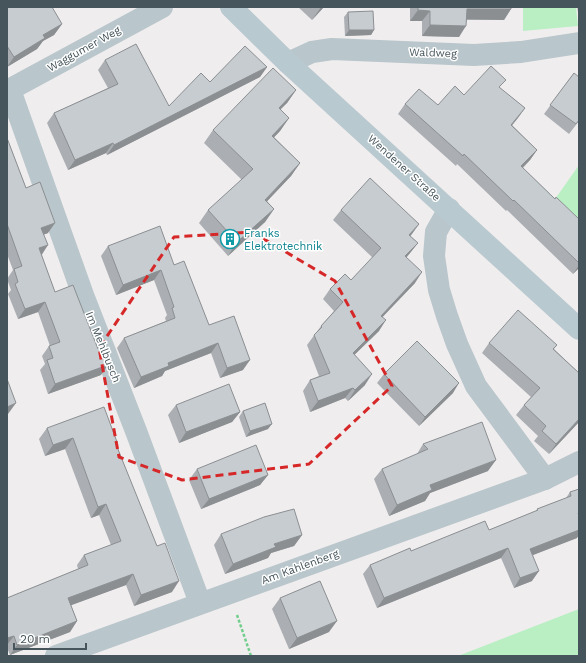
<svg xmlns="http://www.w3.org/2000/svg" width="586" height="663" viewBox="0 0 586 663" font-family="'Work Sans',sans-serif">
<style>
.green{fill:#baefc4}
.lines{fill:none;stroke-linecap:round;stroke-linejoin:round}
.path{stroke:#72ce8d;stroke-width:2.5;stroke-dasharray:3 2;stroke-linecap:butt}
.street{stroke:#b9c6cb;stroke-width:22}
.secondary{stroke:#b9c9d0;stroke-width:22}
.wall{fill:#abafb3}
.shaded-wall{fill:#8b8f92}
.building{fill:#c7ccd0;stroke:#8b8f92}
.marked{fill:none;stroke:#d62828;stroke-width:3;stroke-dasharray:8 5;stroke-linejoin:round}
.labels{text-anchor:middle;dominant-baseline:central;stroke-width:3;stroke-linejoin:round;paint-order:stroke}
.street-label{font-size:11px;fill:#45555b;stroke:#fff}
.culture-label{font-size:11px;fill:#0d838f;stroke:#fff;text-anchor:start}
</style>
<rect width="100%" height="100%" fill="#f0edee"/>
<g class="green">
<polygon points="523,7 576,7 578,26 523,31"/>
<polygon points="579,165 579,224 553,202"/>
<polygon points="579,609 579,656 458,656"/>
</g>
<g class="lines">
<polyline class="path" points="237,615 251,656"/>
<g class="street">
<polyline points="288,63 312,52 332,49 474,55 521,52 579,43"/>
<polyline points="10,90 83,295 136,431 200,603"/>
<polyline points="7,91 162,7"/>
<polyline points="449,209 436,232 434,256 439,290 447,316 457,344 476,386 545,479"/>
<polyline points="56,656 545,479 579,462"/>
</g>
<polyline class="secondary" points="231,7 288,63 579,329"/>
</g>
<g class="wall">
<polygon points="7,7 62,24 54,35 43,41 37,49 7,67"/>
<polygon points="298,7 324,7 312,20"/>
<polygon points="410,7 511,7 511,9 504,20 467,20 459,37 422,36 422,21 410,21"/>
<polygon points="577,7 579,7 579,18"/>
<polygon points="348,12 374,30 371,35 345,36 344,17"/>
<polygon points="105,60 169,106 267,67 260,77 107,155 106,153 68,170 47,123 54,113 108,88 98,70"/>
<polygon points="574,73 579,121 569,134 544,114"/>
<polygon points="500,88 525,108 512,125 537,150 530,160 523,168 555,199 579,219 579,268 573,274 507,210 506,211 457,164 456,166 398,114 405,104 438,105 464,95"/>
<polygon points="296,90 287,103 280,109 289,118 280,131 274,137 300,163 291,176 267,201 274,209 265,222 228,256 199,223 208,210 242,180 204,143 213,130"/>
<polygon points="7,138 26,188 48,233 43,235 41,254 55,292 101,375 48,394 40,370 45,364 42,356 49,346 50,346 38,312 18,319 8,294 11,290 7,279 13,270 7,254"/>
<polygon points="341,210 419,224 410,236 418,243 406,258 415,283 382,317 379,331 354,355 365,385 348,401 345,398 310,412 303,391 310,380 319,376 307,345 321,326 334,311 323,299 330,289 351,280 373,258 333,220"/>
<polygon points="108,246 174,265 209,325 243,370 220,378 211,353 165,371 162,376 134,388 117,348 124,338 166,321 165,318 167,315 154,280 116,295 101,256"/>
<polygon points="489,343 557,345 554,349 579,373 579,422 549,454 534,441 538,436 516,415 524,405 531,397 482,353"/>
<polygon points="384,374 453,393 419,426 377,383"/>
<polygon points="176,405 240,412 232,422 179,443 168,415"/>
<polygon points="243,411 268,429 246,437 239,417"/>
<polygon points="47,428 117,442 116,443 172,592 134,606 126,585 71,605 77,621 70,632 10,655 7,648 7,598 78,569 77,565 84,555 111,545 99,515 91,518 65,449 45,456 39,439"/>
<polygon points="423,444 488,471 430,493 425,501 389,516 374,479 382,469 417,454"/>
<polygon points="197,469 268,475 260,485 201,509 189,480"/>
<polygon points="579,489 577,538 532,555 532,581 514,588 501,558 377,608 363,574 370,565 411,551 489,530 536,511 537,509 566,498 570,492"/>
<polygon points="221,534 302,535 294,546 271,553 268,558 225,574 214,545"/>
<polygon points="280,598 329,632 289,649 272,609"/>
</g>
<g class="shaded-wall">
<polygon points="321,7 324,7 312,20"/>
<polygon points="467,9 511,9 504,20 459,19"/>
<polygon points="418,10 430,11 422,21 410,21"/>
<polygon points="62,24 54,35 43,41 37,49 7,67 14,57 43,35"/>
<polygon points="430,25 466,26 459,37 422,36"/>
<polygon points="349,30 374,30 371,35 345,36"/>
<polygon points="267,67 260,77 107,155 114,145"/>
<polygon points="296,90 287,103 269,121 279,108"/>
<polygon points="525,108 518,118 504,135 511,125"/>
<polygon points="289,118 280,131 263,149 272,136"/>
<polygon points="113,143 106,153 68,170 75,160"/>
<polygon points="537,150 530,160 514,176 521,166"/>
<polygon points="300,163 291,176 256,213 265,200"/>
<polygon points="274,209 265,222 228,256 237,242"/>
<polygon points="55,223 48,233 34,238 41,228"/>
<polygon points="419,224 412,234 402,245 409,235"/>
<polygon points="418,243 410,253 398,267 405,256"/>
<polygon points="48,245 41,256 39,248"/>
<polygon points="579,265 579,268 573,274"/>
<polygon points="161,270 154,280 116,295 123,285"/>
<polygon points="422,272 415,283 374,326 381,316"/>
<polygon points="45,302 38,312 18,319 25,309"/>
<polygon points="386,320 379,331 345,364 353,353"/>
<polygon points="218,343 211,353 165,371 162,376 134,388 141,377 168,363"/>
<polygon points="250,360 243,370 220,378 227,368"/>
<polygon points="108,365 101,375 48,394 55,384"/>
<polygon points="372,374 365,385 348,401 355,390"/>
<polygon points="459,383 453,393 419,426 425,417"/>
<polygon points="353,388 345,398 310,412 318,401"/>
<polygon points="16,403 8,414 7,415 7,407"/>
<polygon points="240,412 232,422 179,443 186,432"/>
<polygon points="579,419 579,422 549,454 556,444"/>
<polygon points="272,424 268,429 246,437 250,431"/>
<polygon points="73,438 65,449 45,456 53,445"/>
<polygon points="496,460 488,471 430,493 425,501 389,516 397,505 430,485"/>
<polygon points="268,475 260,485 201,509 209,499"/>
<polygon points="106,504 99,515 91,518 98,507"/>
<polygon points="579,530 579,535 577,538 523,559 530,549"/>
<polygon points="302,535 294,546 271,553 268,558 225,574 233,564 274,544"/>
<polygon points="508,548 501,558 377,608 384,598"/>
<polygon points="539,571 532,581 514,588 520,578"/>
<polygon points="133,574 126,585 61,609 68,598"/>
<polygon points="179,581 172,592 134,606 141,595"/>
<polygon points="77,621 70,632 10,655 17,645"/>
<polygon points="337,621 329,632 289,649 297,638"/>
<polygon points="14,636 7,645 7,638"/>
</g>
<g class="building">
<polygon points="7,7 52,7 62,24 43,35 45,38 14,57 7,46"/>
<polygon points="418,7 511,7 511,9 467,9 466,26 430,25 430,11 418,10"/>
<polygon points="373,11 374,30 349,30 348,12"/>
<polygon points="136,44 169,106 201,73 210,82 245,46 267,67 114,145 113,143 75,160 54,113 118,84 105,60"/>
<polygon points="491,66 506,80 499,87 525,108 511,125 537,150 521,166 555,199 556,197 579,219 579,263 514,200 513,201 464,154 463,156 405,104 419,89 438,105 455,86 464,95"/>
<polygon points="273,68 296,90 279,108 289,118 272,136 300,163 265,200 274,209 237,242 208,210 253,169 213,130"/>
<polygon points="574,73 579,77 579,120 576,124 550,105"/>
<polygon points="7,138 26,188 40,182 55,223 41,228 48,245 39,248 55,292 73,285 98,349 101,347 108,365 55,384 47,360 53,358 49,346 60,342 45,302 25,309 15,284 18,282 14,269 22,266 7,224"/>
<polygon points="370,178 419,224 409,235 418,243 405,256 422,272 381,316 386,320 353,353 372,374 355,390 353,388 318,401 310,380 330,373 314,335 322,327 321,326 343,302 330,289 345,274 351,280 381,248 341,210"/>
<polygon points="160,226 174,265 184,261 209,325 234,316 250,360 227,368 218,343 168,363 169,366 141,377 124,338 175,318 172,308 174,307 161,270 123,285 108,246"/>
<polygon points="518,310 557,345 553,349 579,373 579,419 556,444 542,431 546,426 524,405 540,388 489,343"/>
<polygon points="417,341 459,383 425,417 384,374"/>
<polygon points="7,379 16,403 7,407"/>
<polygon points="229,384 240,412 186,432 176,405"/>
<polygon points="265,403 272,424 250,431 243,411"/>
<polygon points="104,407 117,442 115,442 157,546 165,543 179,581 141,595 133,574 68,598 77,621 17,645 14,636 7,638 7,598 88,565 84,555 121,541 106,504 98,507 73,438 53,445 47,428"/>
<polygon points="482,422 496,460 430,485 432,490 397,505 382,469 428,449 423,444"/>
<polygon points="256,445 268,475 209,499 197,469"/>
<polygon points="579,489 579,513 578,513 579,515 579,530 530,549 539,571 520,578 508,548 384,598 370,565 410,548 411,551 485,521 489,530 538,510 537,509 571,496 570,492"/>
<polygon points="294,509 302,535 274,544 276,547 233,564 221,534 264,517"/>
<polygon points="320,581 337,621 297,638 280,598"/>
</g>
<path class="marked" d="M252 232 335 281 392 386 309 464 182 480 119 457 99 348 174 237Z"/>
<defs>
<g id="building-ring" transform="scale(1)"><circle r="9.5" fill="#fff" stroke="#0f9aa8" stroke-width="1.5"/><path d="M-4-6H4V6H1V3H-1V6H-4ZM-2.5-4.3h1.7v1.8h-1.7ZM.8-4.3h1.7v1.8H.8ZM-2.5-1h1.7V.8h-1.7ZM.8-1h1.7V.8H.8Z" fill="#0f9aa8"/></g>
</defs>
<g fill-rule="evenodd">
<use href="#building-ring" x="230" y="239"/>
</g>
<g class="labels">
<g class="street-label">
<text transform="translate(84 49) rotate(-29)">Waggumer Weg</text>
<text transform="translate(433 53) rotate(2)">Waldweg</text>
<text transform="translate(404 168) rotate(42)">Wendener Straße</text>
<text transform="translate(103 347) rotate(68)">Im Mehlbusch</text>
<text transform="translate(300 567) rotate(-20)">Am Kahlenberg</text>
</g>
<g class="culture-label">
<text x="244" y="233">Franks<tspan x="244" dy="13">Elektrotechnik</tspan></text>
</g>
</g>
<rect width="586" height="663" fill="none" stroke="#45555b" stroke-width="16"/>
<path d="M14 643v6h72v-6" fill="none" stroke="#45555b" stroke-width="2"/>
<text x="20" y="643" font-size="12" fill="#45555b" stroke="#ffffff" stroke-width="3" paint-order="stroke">20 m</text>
</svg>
